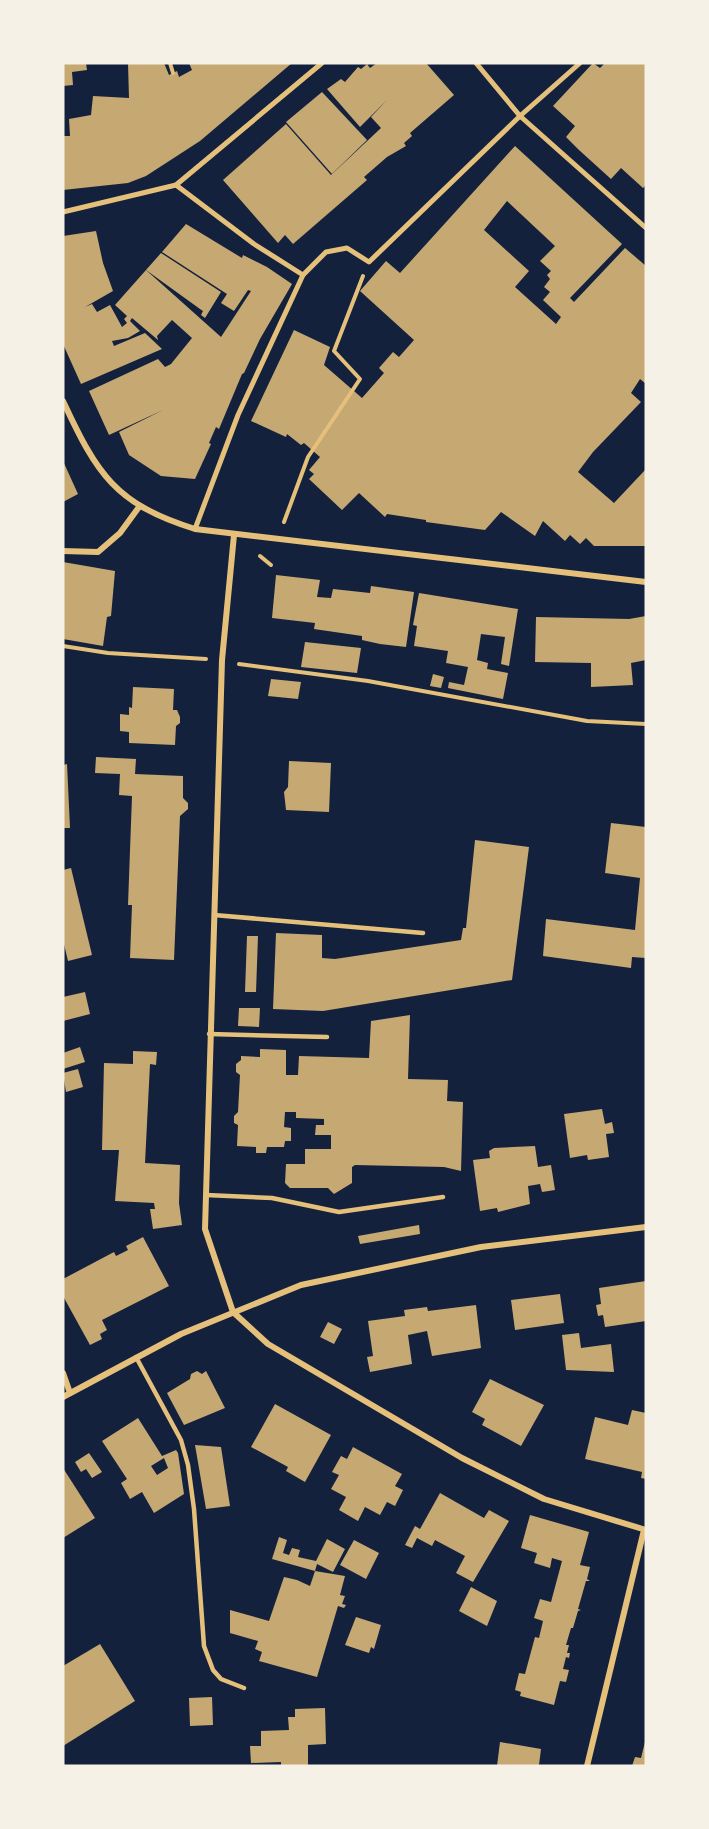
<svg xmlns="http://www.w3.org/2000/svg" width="709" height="1829" viewBox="0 0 709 1829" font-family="Cabin,sans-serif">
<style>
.building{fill:#c6a872;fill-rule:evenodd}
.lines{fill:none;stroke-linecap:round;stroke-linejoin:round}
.path{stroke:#e5c07b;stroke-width:4}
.service{stroke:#e5c07b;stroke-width:4.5}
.pedestrian{stroke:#e5c07b;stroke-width:5}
.minor{stroke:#e5c07b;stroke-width:6}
</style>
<rect width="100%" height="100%" fill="#14213d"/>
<g class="building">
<polygon points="63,63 86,63 87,70 72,72 73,85 63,86"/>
<polygon points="128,63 164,63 169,75 177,71 179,77 192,70 189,63 292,63 200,141 146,176 128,183 63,190 63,136 70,136 69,119 91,115 93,96 129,98"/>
<polygon points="377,63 426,63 454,95 410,133 412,136 404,143 406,146 387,157 364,177 367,180 293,244 285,235 278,243 223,180 286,124 331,175 381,128 371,117 387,100 360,127 327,89 341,79 345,82 358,67 361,69 367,64 370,68"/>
<polygon points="593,63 600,68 605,63 646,63 646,185 643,188 621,168 611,179 579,150 566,137 575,126 553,106"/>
<polygon points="322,92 367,140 332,174 286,122"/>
<path d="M515 146 622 244 570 298 574 302 625 248 646 266V384L640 379 631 393 641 402 593 452 578 472 614 503 646 469V546H594L586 538 580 544 570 535 565 541 543 521 535 536 501 512 485 530 426 522V520L387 514 385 517 359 493 342 510 309 479 314 474 309 470 320 457 304 443 301 445 287 434 286 437 251 421 294 330 330 347 324 365 362 398 384 373 379 368 393 352 399 357 414 340 360 291 386 261 400 273ZM507 201 555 246 540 261 551 271 547 275 550 279 544 287 550 292 543 300 561 317 556 324 515 287 529 271 484 230Z"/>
<polygon points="186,224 242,258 243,255 267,267 292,284 260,339 244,373 242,374 219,429 216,427 209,443 211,444 195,479 161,476 129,455 119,432 163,410 109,435 89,391 158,359 165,367 171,364 192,338 172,320 157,336 158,340 132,318 130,321 140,331 128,338 112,341 114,346 145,333 162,349 81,384 63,344 63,236 96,231 103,263 113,291 85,307 92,304 97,312 110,305 122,327 127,323 124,319 127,316 115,305 146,270 221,337 251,291 248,290 234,311 221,303 227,294 162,252"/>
<polygon points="161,253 221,292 205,318 201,315 203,311 200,309 146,270"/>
<polygon points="63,461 78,494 63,502"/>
<polygon points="63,562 115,571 111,616 107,617 103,646 63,639"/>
<polygon points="276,575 320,580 317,597 331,598 333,589 370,593 371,586 414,592 406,647 380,644 362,640 362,636 314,629 315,623 272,618"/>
<polygon points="419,593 518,609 509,666 501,664 505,637 481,634 477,660 488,663 487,669 508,673 503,699 448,688 449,682 464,685 468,667 446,663 448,651 414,646 417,626 413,625"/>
<polygon points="646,616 646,660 631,663 633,685 591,687 591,663 535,662 536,617 629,619"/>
<polygon points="305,642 361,648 357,673 301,667"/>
<polygon points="433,674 444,677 441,688 430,686"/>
<polygon points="271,679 301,682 298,699 268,696"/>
<polygon points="133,687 174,689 173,710 177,710 180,717 180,723 176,726 175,745 129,743 129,732 120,731 120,714 129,715 129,707 132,708"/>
<polygon points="96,757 136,759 135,774 183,776 183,798 188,803 188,809 180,816 174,960 130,958 132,905 128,905 132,796 119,795 120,774 95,773"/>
<polygon points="289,761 331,763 329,812 286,810 284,792 288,787"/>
<polygon points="67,764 70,828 63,828 63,765"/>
<polygon points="611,823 646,827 646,958 632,957 631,968 543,956 546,919 635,930 640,878 605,873"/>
<polygon points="475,840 529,847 512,980 323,1011 273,1009 276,933 322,935 322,958 335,959 461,940 463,928 466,928"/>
<polygon points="71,868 92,955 68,961 63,940 63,870"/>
<polygon points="247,936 258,936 256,992 245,992"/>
<polygon points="85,992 90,1014 63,1021 63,997"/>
<polygon points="239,1008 260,1008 259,1027 238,1026"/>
<polygon points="410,1015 408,1079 448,1080 447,1101 463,1102 461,1171 444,1167 355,1165 352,1167 352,1183 334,1194 328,1188 290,1188 285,1183 286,1164 305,1164 305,1149 331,1149 331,1135 315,1135 316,1125 324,1125 324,1119 296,1118 296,1112 285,1112 284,1127 291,1128 291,1141 285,1141 284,1147 267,1147 266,1153 256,1153 256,1147 237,1146 238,1125 234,1123 234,1116 238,1112 240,1075 236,1072 236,1064 241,1060 241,1056 260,1057 260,1049 286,1050 286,1075 298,1075 299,1056 369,1058 371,1021"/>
<polygon points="80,1047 85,1062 63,1069 63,1053"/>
<polygon points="133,1051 157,1052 156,1065 150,1064 145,1163 180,1165 179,1203 182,1225 153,1229 150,1209 155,1209 154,1203 115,1201 119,1150 102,1150 104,1063 133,1064"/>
<polygon points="78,1069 83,1087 66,1092 63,1073"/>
<polygon points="602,1109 605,1124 612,1122 614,1133 606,1134 609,1157 588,1160 587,1155 570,1158 564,1114"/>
<polygon points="535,1146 538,1167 551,1165 555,1190 542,1192 540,1184 528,1186 530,1204 498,1212 497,1208 480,1211 473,1160 490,1158 489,1151 494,1148"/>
<polygon points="419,1225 420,1234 360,1244 358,1236"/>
<polygon points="143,1237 169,1286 102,1320 107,1330 100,1334 102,1339 90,1345 63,1296 63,1279 114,1252 116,1256 128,1250 126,1246"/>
<polygon points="646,1281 646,1321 605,1327 603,1315 598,1316 596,1305 601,1304 599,1288"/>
<polygon points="560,1294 564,1323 515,1330 511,1300"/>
<polygon points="476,1305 481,1348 432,1356 427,1331 408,1335 412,1364 370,1372 367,1357 373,1356 368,1321 405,1316 404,1310 427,1307 428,1311"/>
<polygon points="328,1322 342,1329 334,1344 320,1337"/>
<polygon points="579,1333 581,1348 611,1344 614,1372 566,1370 562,1335"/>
<polygon points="197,1371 202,1374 206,1371 225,1408 184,1425 167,1393 190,1379 191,1374"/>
<polygon points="490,1379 544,1405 521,1446 482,1425 485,1419 472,1412"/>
<polygon points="275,1404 331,1435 305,1482 286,1471 288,1467 251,1447"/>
<polygon points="632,1410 646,1413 646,1479 641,1478 642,1472 585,1459 595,1417 628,1425"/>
<path d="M138 1418 162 1456 176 1450 178 1453 184 1494 154 1513 142 1492 130 1499 121 1483 127 1479 102 1441ZM164 1458 168 1468 157 1475 151 1466Z"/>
<polygon points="195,1445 221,1447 230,1506 206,1509"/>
<polygon points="353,1447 402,1474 395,1486 403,1490 395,1506 387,1502 380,1515 365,1507 358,1521 339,1510 346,1497 331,1489 339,1475 332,1472 341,1456 347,1459"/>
<polygon points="89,1453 102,1472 92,1478 86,1469 81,1472 75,1462"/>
<polygon points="63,1468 95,1518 63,1538"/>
<polygon points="440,1493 484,1518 489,1510 509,1521 473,1582 456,1573 465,1556 435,1540 432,1546 417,1538 412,1548 405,1545 415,1526 420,1529"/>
<polygon points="530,1515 589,1532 580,1565 590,1567 587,1579 590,1581 586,1581 578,1609 581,1610 578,1611 573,1628 571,1628 566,1645 569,1645 567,1653 570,1653 569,1658 566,1657 563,1669 569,1670 566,1682 560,1681 554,1705 520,1696 521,1692 515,1690 519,1673 525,1674 535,1637 539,1638 543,1621 534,1618 540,1599 551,1602 562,1561 552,1558 550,1568 534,1563 537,1553 521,1548"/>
<polygon points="279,1537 287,1540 283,1553 289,1555 292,1548 300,1550 298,1557 316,1561 327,1539 345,1549 333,1572 317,1564 315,1571 272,1559"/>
<polygon points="354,1540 379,1553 366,1579 340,1565"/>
<polygon points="315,1571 345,1576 340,1595 345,1596 342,1604 346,1605 344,1608 338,1606 317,1677 259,1661 262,1652 255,1649 258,1641 230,1633 230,1610 269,1621 284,1577 297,1580 310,1586"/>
<polygon points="471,1587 497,1601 487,1626 459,1611"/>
<polygon points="356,1617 381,1625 374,1649 371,1647 369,1653 345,1645"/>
<polygon points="100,1644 135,1701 63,1746 63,1666"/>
<polygon points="212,1697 213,1725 190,1726 189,1698"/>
<polygon points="325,1708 326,1744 308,1745 308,1766 281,1766 281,1762 251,1763 250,1746 261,1746 261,1731 289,1730 288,1717 295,1717 295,1709"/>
<polygon points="500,1742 541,1749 539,1765 497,1766"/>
<polygon points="645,1742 646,1766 632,1766 635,1757 641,1758"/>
</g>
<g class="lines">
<g class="path">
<polyline points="170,63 173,73"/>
<polyline points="284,522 308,457 360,379 334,351 363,276"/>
<polyline points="260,556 271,565"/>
<polyline points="63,646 108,653 206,659"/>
<polyline points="239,664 368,681 587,721 646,724"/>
</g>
<g class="service">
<polyline points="214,915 423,933"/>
<polyline points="209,1034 327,1037"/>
<polyline points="206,1195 272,1198 339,1212 443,1197"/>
<polyline points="136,1357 181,1440 188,1465 194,1509 204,1646 213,1670 221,1679 244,1688"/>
</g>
<g class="pedestrian">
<polyline points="476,63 520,116 646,228"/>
<polyline points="176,185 254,244 303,275"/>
<polyline points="63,212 176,185 322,63"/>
<polyline points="195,529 238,415 303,275 326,252 347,248 369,262 520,116 580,63"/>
</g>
<g class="minor">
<path d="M63 401C97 474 115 504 195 529L646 582"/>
<polyline points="234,535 222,660 205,1229 233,1312 268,1344 462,1458 544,1499 646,1530"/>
<polyline points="63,551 98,552 120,533 139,507"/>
<polyline points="63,1373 70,1393"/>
<polyline points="63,1397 181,1334 301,1285 481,1247 646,1227"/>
<polyline points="587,1766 644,1530"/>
</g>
</g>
<rect width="709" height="1829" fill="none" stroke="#f6f1e7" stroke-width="129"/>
</svg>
